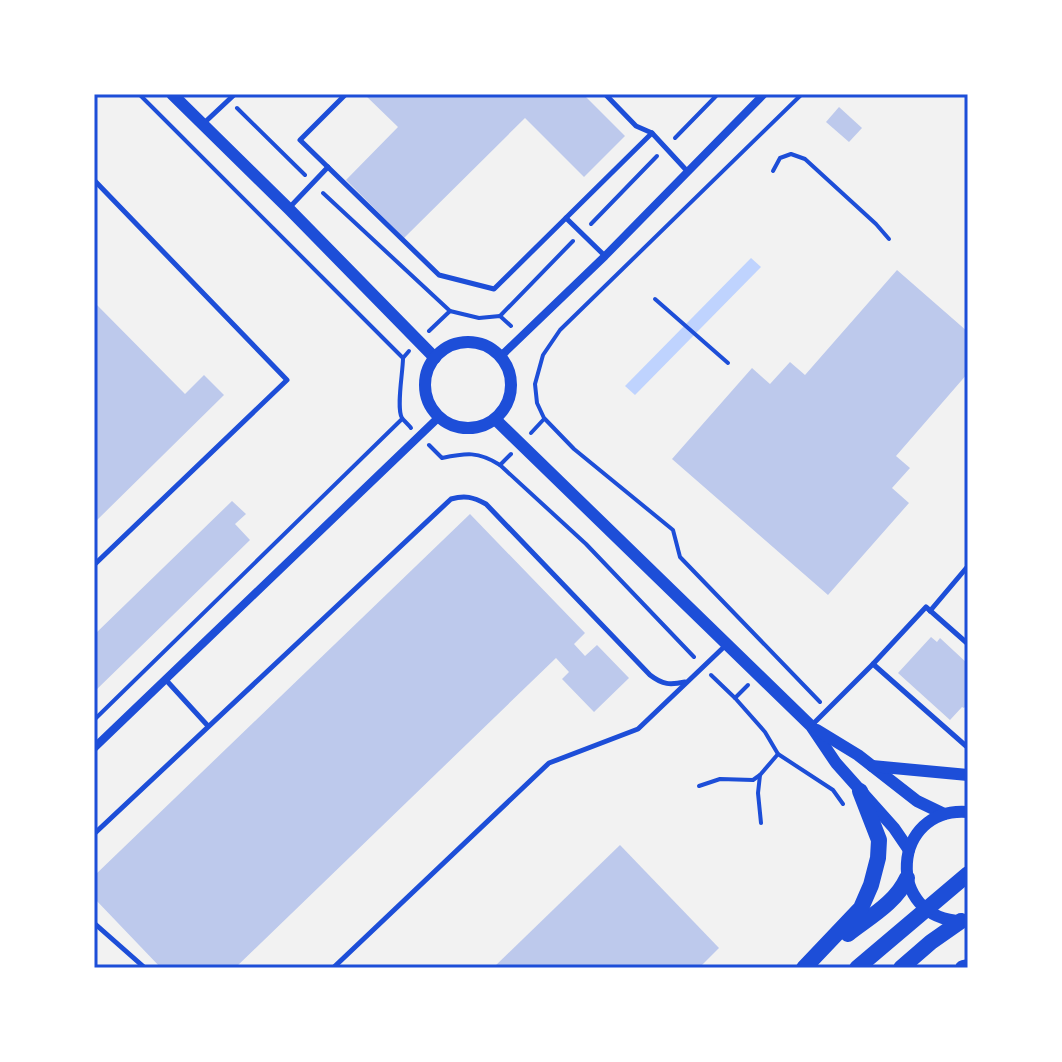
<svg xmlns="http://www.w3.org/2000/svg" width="1062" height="1062" viewBox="0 0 1062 1062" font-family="Signika,sans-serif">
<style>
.water{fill:#bfd3fe}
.building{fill:#bdc9ec}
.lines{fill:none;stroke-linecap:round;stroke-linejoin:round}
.path{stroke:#1d4ed8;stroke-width:4}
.service{stroke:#1d4ed8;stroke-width:5}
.minor{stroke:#1d4ed8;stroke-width:8}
.tertiary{stroke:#1d4ed8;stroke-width:12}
.trunk{stroke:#1d4ed8;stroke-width:16}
.neatline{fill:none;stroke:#1d4ed8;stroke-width:3}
</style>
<rect width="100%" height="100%" fill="#f2f2f2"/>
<polygon class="water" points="751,258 761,267 635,395 625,386"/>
<g class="building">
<polygon points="364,94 583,94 625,136 584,177 525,118 404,238 346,180 398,127"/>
<polygon points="839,107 862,128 849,142 826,122"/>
<polygon points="897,270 968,332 968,373 896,456 910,468 892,488 909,503 828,595 672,459 752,368 770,384 790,362 805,375"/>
<polygon points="94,302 185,394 204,375 224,395 94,523"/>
<polygon points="232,501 246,514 235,524 250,540 94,692 94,635"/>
<polygon points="470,514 585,633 574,644 585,656 597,645 629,678 594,712 562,679 569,672 556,658 235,968 161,968 94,898 96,893 94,890 94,876"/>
<polygon points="931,637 937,642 940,638 968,664 968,704 964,708 962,707 950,720 898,673"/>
<polygon points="620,845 719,948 699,968 493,968"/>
</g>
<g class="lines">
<g class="path">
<polyline points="139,94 403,358"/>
<polyline points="802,94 560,330 543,355 535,384 537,403 544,418 574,449 673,530 680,557 820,702"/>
<polyline points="237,108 305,175"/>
<polyline points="675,138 718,94"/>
<polyline points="773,171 780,158 791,154 805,159 876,224 889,239"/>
<polyline points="323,193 450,311"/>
<polyline points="591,224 657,156"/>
<polyline points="655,299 728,363"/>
<polyline points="500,316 573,241"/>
<polyline points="429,331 450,311 479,318 500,316 511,326"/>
<path d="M409 351 403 358C403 372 396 408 402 418 403 420 410 426 411 428"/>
<polyline points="531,433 544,419"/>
<path d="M429 445 442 458C466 453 478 451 500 465L511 454"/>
<polyline points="500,465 586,544 694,657"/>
<polyline points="711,675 735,698 748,685"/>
<polyline points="735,698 765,732 778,754 833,790 843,804"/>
<polyline points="94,720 402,419"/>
<polyline points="699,786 720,779 753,780 760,775"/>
<polyline points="761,823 758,793 760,775 778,754"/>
</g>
<g class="service">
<polyline points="346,94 300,140 439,275 494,289 652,133"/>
<polyline points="605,94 636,126 652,133 688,172"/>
<polyline points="203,124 235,94"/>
<polyline points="94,180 287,380 94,565"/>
<polyline points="289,208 328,167"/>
<polyline points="566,218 605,256"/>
<polyline points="930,611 968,566"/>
<polyline points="873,664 966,746 968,744"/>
<polyline points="166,680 208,726"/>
<polyline points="813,724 873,664 926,607 968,644"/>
<path d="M94 834 451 499C465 495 473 497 486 504L650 675C663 685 670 685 685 682"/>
<polyline points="94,923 145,968"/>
<polyline points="333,968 549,763 638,729 726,645"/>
</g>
<g class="minor">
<polyline points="500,357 605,256 764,94"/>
<polyline points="94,748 439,417"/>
</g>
<g class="tertiary">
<polyline points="172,94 289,209 435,358"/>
<circle cx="468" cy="385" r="43"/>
<polyline points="495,419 811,726 836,763 894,828 909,850"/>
<polyline points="817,730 858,755 917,801 944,814"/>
<polyline points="872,766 968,775"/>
<path d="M962 921C884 919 891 806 968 812"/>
</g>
<g class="trunk">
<path d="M848 934C868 918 896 903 907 878"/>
<polyline points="804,968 861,908 871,885 878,858 879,840 860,791"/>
<polyline points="857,968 968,874"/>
<polyline points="901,968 931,942 961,921"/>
<polyline points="963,968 968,967"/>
</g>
</g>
<rect width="1062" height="1062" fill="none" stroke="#ffffff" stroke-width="192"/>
<rect x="96" y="96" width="870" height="870" class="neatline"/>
</svg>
